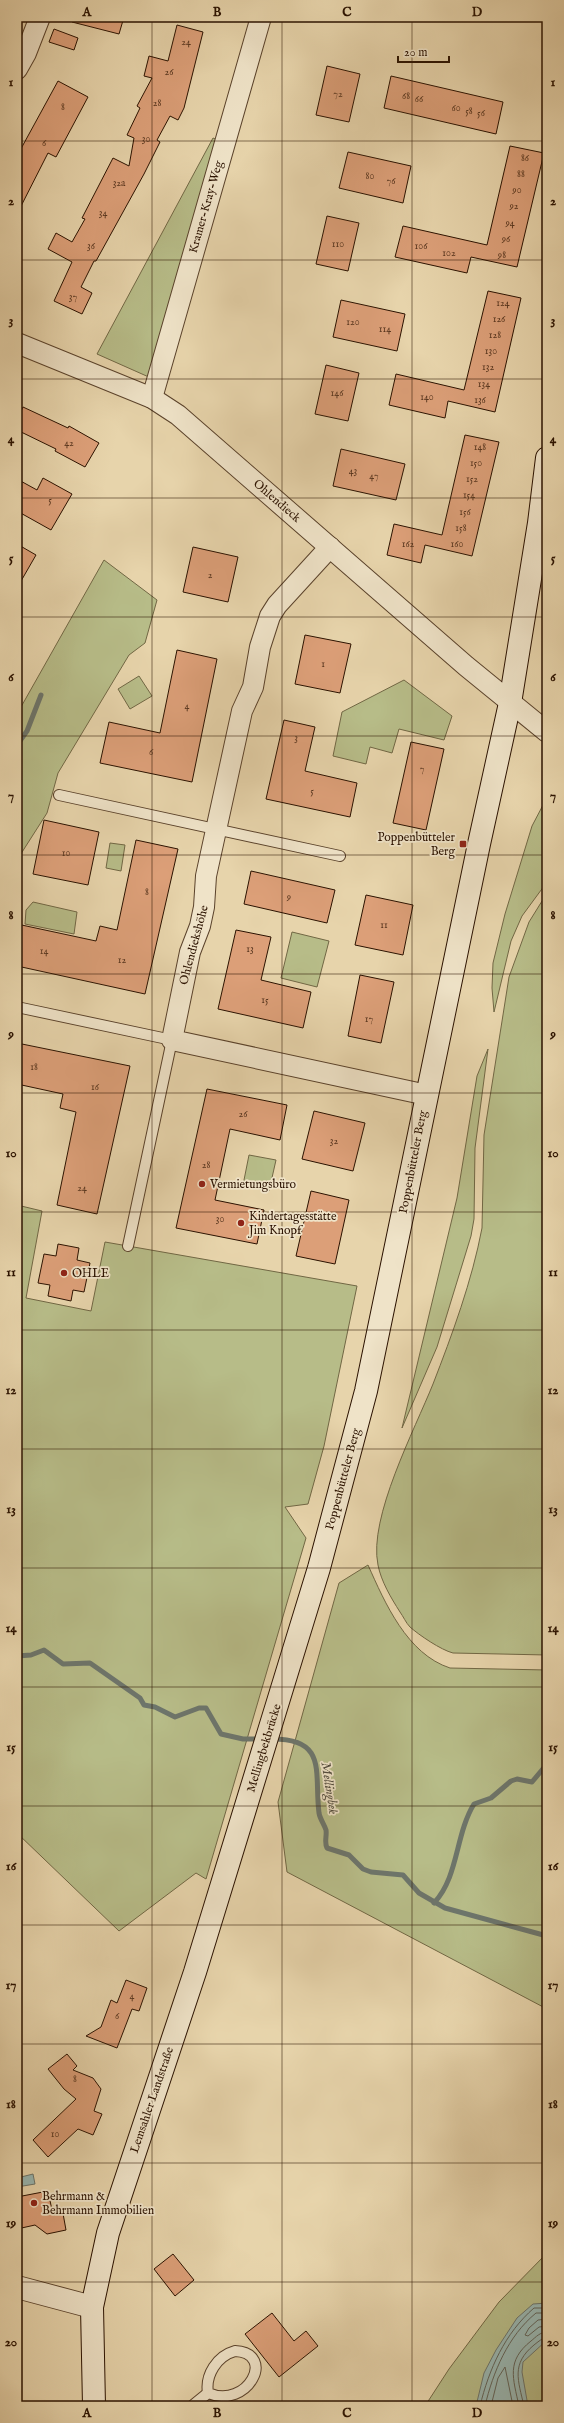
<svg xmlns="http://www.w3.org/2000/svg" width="564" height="2423" viewBox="0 0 564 2423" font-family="'IM FELL English',serif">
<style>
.green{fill:#b7bc88;stroke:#716744}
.water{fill:#99b7b2;stroke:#6d756b}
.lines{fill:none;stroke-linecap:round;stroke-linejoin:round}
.shore{stroke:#626459;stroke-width:1}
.stream{stroke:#6d756b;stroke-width:5}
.building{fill:#dc9f78;stroke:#2b1200}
.service-casing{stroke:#5a422b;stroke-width:12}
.minor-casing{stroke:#5a422b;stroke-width:22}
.tertiary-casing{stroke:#5a422b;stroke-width:24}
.secondary-casing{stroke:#2b1200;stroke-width:24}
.service{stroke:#efe3c8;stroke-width:10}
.minor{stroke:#efe3c8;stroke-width:20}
.tertiary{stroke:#efe3c8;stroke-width:22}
.secondary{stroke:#efe3c8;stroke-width:22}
.grid{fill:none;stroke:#2b1200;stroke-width:1;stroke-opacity:0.55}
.poi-dot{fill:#8f2418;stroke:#efe3c8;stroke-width:1.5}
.labels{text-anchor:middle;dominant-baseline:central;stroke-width:3.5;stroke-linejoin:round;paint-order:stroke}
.number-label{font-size:10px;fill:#57351e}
.street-label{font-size:12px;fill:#2b1200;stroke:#efe3c8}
.poi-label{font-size:12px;fill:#2b1200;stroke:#efe3c8;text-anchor:start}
.water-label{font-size:13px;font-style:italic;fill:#524c3e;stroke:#efe3c8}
.neatline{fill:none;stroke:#2b1200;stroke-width:1.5}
.grid-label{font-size:13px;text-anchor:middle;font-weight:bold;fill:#2b1200}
</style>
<rect width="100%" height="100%" fill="#e7d4ab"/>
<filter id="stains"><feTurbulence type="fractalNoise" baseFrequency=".005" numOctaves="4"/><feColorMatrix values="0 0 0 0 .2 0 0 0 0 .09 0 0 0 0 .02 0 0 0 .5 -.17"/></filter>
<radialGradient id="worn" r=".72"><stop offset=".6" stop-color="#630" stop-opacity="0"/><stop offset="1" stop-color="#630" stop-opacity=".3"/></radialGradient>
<g class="green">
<polygon points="213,138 220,141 151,378 97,354"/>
<polygon points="104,560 157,600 145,643 129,655 58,773 47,813 17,860 17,714"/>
<polygon points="139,676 152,696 130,709 118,689"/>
<polygon points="404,680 452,716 444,740 399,729 392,753 370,747 366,764 333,756 342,712"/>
<polygon points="547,804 547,882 522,916 511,941 494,1012 492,988 493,963 505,914 532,826 543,805"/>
<polygon points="110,843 125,845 121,871 106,868"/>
<path d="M547 893V1655L453 1653C441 1650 419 1635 410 1627 406 1623 403 1616 400 1612 391 1598 381 1581 378 1565 368 1518 415 1429 433 1384 452 1335 472 1281 482 1228L484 1135 509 977 529 922Z"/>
<polygon points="33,902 77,912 74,934 25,924 26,910"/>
<polygon points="292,932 329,941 317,987 281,978"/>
<polygon points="488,1049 475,1148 474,1219 471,1236 437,1347 402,1428 457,1198 477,1076"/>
<polygon points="249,1155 276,1160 269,1191 243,1185"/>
<polygon points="17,1205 42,1211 26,1298 91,1311 105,1242 357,1286 324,1446 308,1504 285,1507 306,1538 206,1879 196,1873 119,1931 17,1833"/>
<path d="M368 1565C385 1603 407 1654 450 1668L547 1670V2009L287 1872 278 1802 339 1583Z"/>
<polygon points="547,2253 547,2406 425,2406 449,2369 499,2302"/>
</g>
<g class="water">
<polygon points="33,2174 35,2184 17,2187 17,2178"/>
<polygon points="547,2303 547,2340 523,2362 522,2372 528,2406 476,2406 484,2373 496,2350 517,2318 533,2304"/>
</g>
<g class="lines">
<g class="shore">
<polyline points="547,2319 538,2320 529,2328 525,2335 528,2336 539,2327 547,2326"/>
<path d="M480 2406C489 2369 505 2333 534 2308H547"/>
<path d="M485 2406C493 2372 508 2336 536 2313H547"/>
<polyline points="491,2406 498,2378 505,2367 513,2406"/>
<path d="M519 2406C513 2378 506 2361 531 2341 536 2337 540 2332 547 2332"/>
<path d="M524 2406C518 2380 511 2364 534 2345 538 2342 542 2338 547 2337"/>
</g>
<g class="stream">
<polyline points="17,745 27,731 41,695"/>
<polyline points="17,1656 31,1655 44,1650 63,1664 90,1663 140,1698 144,1705 155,1707 175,1717 199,1708 206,1708 221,1734 243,1739 261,1739"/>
<path d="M273 1739C328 1739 314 1773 319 1813 320 1819 324 1824 326 1830 327 1836 324 1842 327 1848L349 1855 363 1869 371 1872 403 1875 419 1893 445 1908 547 1936"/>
<path d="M434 1903C459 1876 455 1835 474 1804L491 1798 511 1781 517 1779 532 1782 547 1764"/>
</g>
</g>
<g class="building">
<polygon points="73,17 124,17 119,34 72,22"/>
<polygon points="177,25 203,32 184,108 178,120 170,116 157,140 160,142 144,174 96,261 94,261 81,287 92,293 82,314 54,301 72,262 48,249 56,233 72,242 85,219 82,218 113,158 129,166 134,138 127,135 140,108 137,106 152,78 144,76 149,56 168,61"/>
<polygon points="54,29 78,38 74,50 49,42"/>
<polygon points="327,66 360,74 349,122 316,115"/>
<polygon points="391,76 503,102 496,134 384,108"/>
<polygon points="58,81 88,97 56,157 48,153 17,214 17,156"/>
<polygon points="510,146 544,153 517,267 471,257 467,273 395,257 403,226 487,245"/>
<polygon points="348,152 411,166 403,203 339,188"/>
<polygon points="327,216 359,223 348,271 316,264"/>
<polygon points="488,291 521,298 495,412 448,401 445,418 389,405 396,374 464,390"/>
<polygon points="341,300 405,314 397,351 333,337"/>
<polygon points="326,365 359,373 348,421 315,414"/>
<polygon points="23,407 68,428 69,426 99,443 85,467 55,451 56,449 17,430 17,419"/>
<polygon points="465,435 499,442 472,556 425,545 421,563 387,555 394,524 442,535"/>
<polygon points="341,449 405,464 396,500 333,486"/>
<polygon points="43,478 72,494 51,530 17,511 17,479 37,490"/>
<polygon points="17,544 36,555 17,588"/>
<polygon points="193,547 238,557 228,602 183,592"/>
<polygon points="305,635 351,644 340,693 295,684"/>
<polygon points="177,650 217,659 192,782 100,763 109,722 160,733"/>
<polygon points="284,720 315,727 305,771 357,783 350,817 266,799"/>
<polygon points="411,742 444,749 426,830 393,823"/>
<polygon points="44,820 99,832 88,885 33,874"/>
<polygon points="136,840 178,849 145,994 17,966 17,924 96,941 100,926 117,930"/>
<polygon points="251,871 335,890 327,923 244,904"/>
<polygon points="366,895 413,905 403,955 355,945"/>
<polygon points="236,930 271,937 261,980 311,992 303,1028 218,1009"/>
<polygon points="360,975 394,982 381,1043 348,1036"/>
<polygon points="17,1043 130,1066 97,1214 57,1205 76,1112 60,1108 63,1094 17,1084"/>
<polygon points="207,1089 287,1105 280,1140 230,1129 215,1200 264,1210 257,1244 176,1228"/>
<polygon points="314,1111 365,1123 353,1171 302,1159"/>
<polygon points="311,1191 349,1200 335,1264 296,1256"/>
<polygon points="58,1244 79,1248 77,1260 90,1263 84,1292 73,1290 71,1301 48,1296 50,1285 38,1283 44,1254 56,1256"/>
<polygon points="126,1980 147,1988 139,2011 132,2009 117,2048 86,2036 101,2027 111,2000 117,2003"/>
<polygon points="67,2054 77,2066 73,2070 93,2078 101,2089 94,2111 102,2114 93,2135 78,2129 48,2157 33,2140 76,2099 64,2089 48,2069"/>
<polygon points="48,2191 52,2210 62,2208 66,2230 47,2234 35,2225 17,2229 17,2197"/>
<polygon points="173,2254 194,2280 175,2296 154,2269"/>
<polygon points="272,2313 294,2341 306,2331 318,2346 279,2377 245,2334"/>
</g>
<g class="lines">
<g class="service-casing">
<g id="service">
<polyline points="59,795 340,856"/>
<polyline points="17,1007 172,1040 128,1246"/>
<path d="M235 2351C277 2353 248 2410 208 2393 205 2375 217 2356 235 2351Z"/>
<polyline points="192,2406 208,2393"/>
</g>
</g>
<g class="minor-casing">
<g id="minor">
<polyline points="17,69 26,53 40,17"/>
<polyline points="17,343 152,398 178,415 466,666 547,732"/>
<polyline points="152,398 261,17"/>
<polyline points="330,547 277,605 270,616 260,647 253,687 242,711 206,876 204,907 200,926 190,952 172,1040 427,1095"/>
</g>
</g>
<g class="tertiary-casing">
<polyline id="tertiary" points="17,2287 92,2307"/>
</g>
<g class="secondary-casing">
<polyline id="secondary" points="94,2406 92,2307 108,2233 195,1972 319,1568 366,1391 479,844 510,703 539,523 547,458"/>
</g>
<use href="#service" class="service"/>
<use href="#minor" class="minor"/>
<use href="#tertiary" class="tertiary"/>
<use href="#secondary" class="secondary"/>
</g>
<path class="grid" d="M152 17V2406M282 17V2406M412 17V2406M17 141H547M17 260H547M17 379H547M17 498H547M17 617H547M17 736H547M17 855H547M17 974H547M17 1093H547M17 1212H547M17 1330H547M17 1449H547M17 1568H547M17 1687H547M17 1806H547M17 1925H547M17 2044H547M17 2163H547M17 2282H547"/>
<g class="poi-dot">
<rect x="459" y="840" width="8" height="8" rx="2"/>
<circle cx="202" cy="1184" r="4"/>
<circle cx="241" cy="1223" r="4"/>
<circle cx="64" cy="1273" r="4"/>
<circle cx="34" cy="2203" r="4"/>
</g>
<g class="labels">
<g class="number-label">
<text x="186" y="42">24</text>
<text x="169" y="72">26</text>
<text x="338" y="94">72</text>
<text x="406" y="96">68</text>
<text x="419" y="99">66</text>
<text x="157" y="103">28</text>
<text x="63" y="107">8</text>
<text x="456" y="108">60</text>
<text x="469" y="111">58</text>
<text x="481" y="113">56</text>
<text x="146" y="139">30</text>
<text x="44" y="143">6</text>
<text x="525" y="158">86</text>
<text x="521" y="174">88</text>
<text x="370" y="176">80</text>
<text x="391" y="181">76</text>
<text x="119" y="183">32a</text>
<text x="517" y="190">90</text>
<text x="514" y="206">92</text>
<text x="103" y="213">34</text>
<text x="510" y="223">94</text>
<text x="506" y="239">96</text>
<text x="338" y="244">110</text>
<text x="91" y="246">36</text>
<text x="421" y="246">106</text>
<text x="449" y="253">102</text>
<text x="502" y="255">98</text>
<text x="73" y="297">37</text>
<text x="503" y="303">124</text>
<text x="499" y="319">126</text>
<text x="353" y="322">120</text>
<text x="385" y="329">114</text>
<text x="495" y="335">128</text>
<text x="491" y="351">130</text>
<text x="488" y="367">132</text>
<text x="484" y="384">134</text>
<text x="337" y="393">146</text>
<text x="427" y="397">140</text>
<text x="480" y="400">136</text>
<text x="69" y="443">42</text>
<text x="480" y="447">148</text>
<text x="476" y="463">150</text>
<text x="353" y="471">43</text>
<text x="374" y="476">47</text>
<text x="472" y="479">152</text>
<text x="469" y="495">154</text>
<text x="50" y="500">5</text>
<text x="465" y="512">156</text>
<text x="461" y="528">158</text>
<text x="408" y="544">162</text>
<text x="457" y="544">160</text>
<text x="210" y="575">2</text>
<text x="323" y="664">1</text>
<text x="187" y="706">4</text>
<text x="296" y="738">3</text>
<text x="151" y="752">6</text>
<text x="422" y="769">7</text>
<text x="312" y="791">5</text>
<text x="66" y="853">10</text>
<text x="147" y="892">8</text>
<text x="289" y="897">9</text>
<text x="384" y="925">11</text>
<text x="250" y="949">13</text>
<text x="44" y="951">14</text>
<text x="122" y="960">12</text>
<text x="265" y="1000">15</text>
<text x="369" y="1019">17</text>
<text x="34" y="1067">18</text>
<text x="95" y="1087">16</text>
<text x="243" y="1114">26</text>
<text x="334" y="1141">32</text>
<text x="206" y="1165">28</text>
<text x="82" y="1188">24</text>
<text x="220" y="1219">30</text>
<text x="132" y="1996">4</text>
<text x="117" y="2016">6</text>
<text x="75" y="2079">8</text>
<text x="55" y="2134">10</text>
</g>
<g class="street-label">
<text transform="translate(206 207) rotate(-74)">Kramer-Kray-Weg</text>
<text transform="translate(277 501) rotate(41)">Ohlendieck</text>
<text transform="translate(194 945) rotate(-75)">Ohlendiekshöhe</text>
<text transform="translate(413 1162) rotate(-79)">Poppenbütteler Berg</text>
<text transform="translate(343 1479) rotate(-75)">Poppenbütteler Berg</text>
<text transform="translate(264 1748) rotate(-73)">Mellingbekbrücke</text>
<text transform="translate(152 2100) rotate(-71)">Lemsahler Landstraße</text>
</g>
<g class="poi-label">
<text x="455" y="837" text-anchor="end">Poppenbütteler<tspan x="455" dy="14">Berg</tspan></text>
<text x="210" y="1184">Vermietungsbüro</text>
<text x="249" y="1216">Kindertagesstätte<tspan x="249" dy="14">Jim Knopf</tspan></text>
<text x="72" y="1273">OHLE</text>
<text x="42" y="2196">Behrmann &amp;<tspan x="42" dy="14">Behrmann Immobilien</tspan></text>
</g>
<g class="water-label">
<text transform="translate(329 1788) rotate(81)">Mellingbek</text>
</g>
</g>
<rect width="564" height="2423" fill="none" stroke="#e7d4ab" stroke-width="44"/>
<path d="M398 56v6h51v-6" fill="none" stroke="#2b1200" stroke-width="2"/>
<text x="404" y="56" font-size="12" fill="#2b1200" stroke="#efe3c8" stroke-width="3" paint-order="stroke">20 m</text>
<rect x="22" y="22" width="520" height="2379" class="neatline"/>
<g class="grid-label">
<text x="87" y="16">A</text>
<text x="217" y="16">B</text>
<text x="347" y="16">C</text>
<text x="477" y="16">D</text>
<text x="11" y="86">1</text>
<text x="553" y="86">1</text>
<text x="11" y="205">2</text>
<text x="553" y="205">2</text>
<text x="11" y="324">3</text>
<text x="553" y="324">3</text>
<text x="11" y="443">4</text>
<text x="553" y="443">4</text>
<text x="11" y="562">5</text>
<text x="553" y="562">5</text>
<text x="11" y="681">6</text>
<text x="553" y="681">6</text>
<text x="11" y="800">7</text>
<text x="553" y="800">7</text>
<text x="11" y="919">8</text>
<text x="553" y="919">8</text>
<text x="11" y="1038">9</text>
<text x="553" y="1038">9</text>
<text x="11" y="1157">10</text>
<text x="553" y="1157">10</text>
<text x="11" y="1276">11</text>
<text x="553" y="1276">11</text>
<text x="11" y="1394">12</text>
<text x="553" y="1394">12</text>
<text x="11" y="1513">13</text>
<text x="553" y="1513">13</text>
<text x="11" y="1632">14</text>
<text x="553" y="1632">14</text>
<text x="11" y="1751">15</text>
<text x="553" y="1751">15</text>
<text x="11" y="1870">16</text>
<text x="553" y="1870">16</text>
<text x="11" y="1989">17</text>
<text x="553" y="1989">17</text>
<text x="11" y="2108">18</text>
<text x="553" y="2108">18</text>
<text x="11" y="2227">19</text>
<text x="553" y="2227">19</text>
<text x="11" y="2346">20</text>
<text x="553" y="2346">20</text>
<text x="87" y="2417">A</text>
<text x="217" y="2417">B</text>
<text x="347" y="2417">C</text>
<text x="477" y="2417">D</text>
</g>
<rect width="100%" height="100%" filter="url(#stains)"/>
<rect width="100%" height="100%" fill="url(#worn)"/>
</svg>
